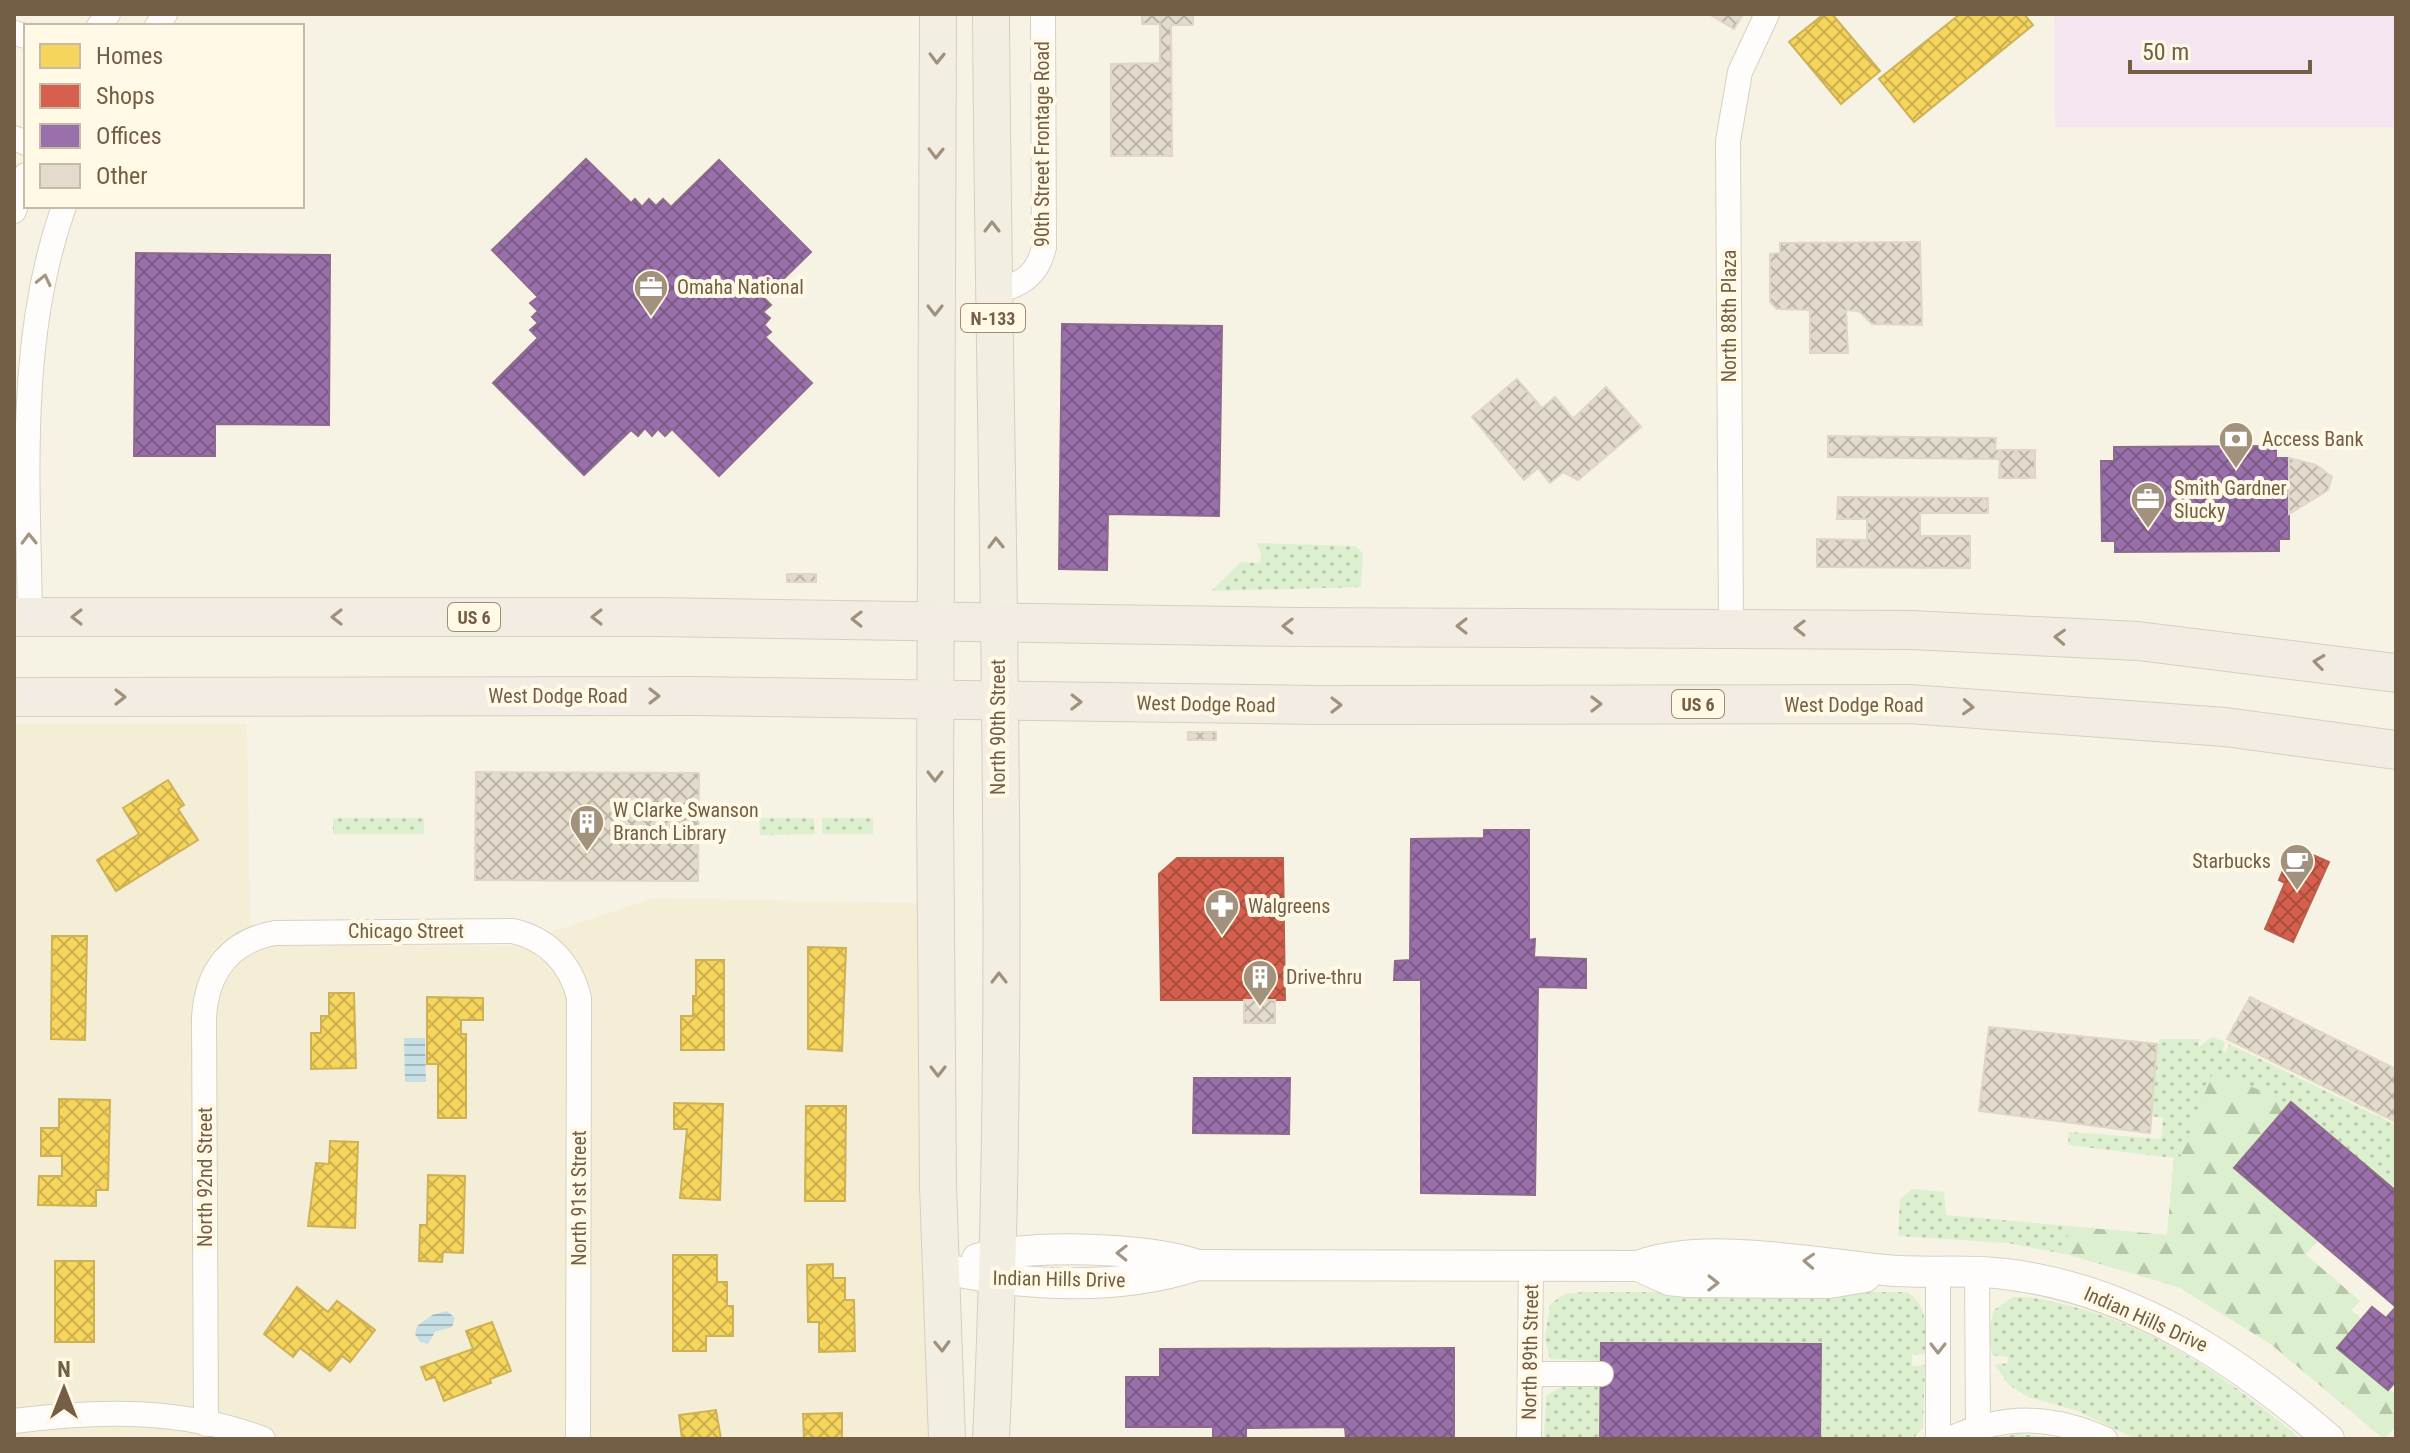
<svg xmlns="http://www.w3.org/2000/svg" width="2410" height="1453" viewBox="0 0 2410 1453" font-family="'Roboto Condensed',sans-serif">
<style>
.residential{fill:#f5eed7}
.education{fill:#f4e5f0}
.grass{fill:url(#grass-dots)}
.forest{fill:url(#forest-firs)}
.water{fill:url(#water-rules)}
.homes{fill:url(#homes-cross-hatch);stroke:#cfb155;stroke-width:2}
.shops{fill:url(#shops-cross-hatch);stroke:#b95f4b;stroke-width:2}
.offices{fill:url(#offices-cross-hatch);stroke:#8e6b8c;stroke-width:2}
.building{fill:url(#building-cross-hatch);stroke:#dfd6c7;stroke-width:2}
.lines{fill:none;stroke-linecap:round;stroke-linejoin:round}
.minor-casing{stroke:#d7d0c3;stroke-width:26}
.tertiary-casing{stroke:#d7d0c3;stroke-width:32}
.primary-casing{stroke:#d5cec2;stroke-width:38}
.trunk-casing{stroke:#d5cec2;stroke-width:40}
.minor{stroke:#fefdfb;stroke-width:24}
.tertiary{stroke:#fefdfb;stroke-width:30}
.primary{stroke:#f2efe2;stroke-width:36}
.trunk{stroke:#f2ece2;stroke-width:38}
.oneway{stroke:#a0917c}
.oneway2{stroke:#a49685}
.oneway3{stroke:#a0907c}
.labels{text-anchor:middle;dominant-baseline:central;stroke-width:8;stroke-linejoin:round;paint-order:stroke}
.shield{fill:#fff9e5;stroke:#9e8c75;stroke-width:2}
.shield-label{font-size:18px;font-weight:bold;fill:#745e45}
.street-label{font-size:20px;fill:#745e45;stroke:#fff9e5}
.poi-label{font-size:20px;fill:#745e45;stroke:#fff9e5;text-anchor:start}
</style>
<defs>
<pattern id="grass-dots" width="8" height="8" patternUnits="userSpaceOnUse" patternTransform="scale(2)"><rect width="8" height="8" fill="#dcefce"/><path d="M2 2h.1M6 6h.1" fill="none" stroke="#b7c5a9" stroke-width="1.8" stroke-linecap="round"/></pattern>
<pattern id="forest-firs" width="22" height="20" patternUnits="userSpaceOnUse" patternTransform="scale(2)"><rect width="22" height="20" fill="#dcefce"/><path d="M5 1l3.5 6h-7zM16 11l3.5 6h-7z" fill="#b7c5a9"/></pattern>
<pattern id="water-rules" width="6" height="5" patternUnits="userSpaceOnUse" patternTransform="scale(2)"><rect width="6" height="5" fill="#c6dfe6"/><path d="M0 2.5h6" fill="none" stroke="#a5b8bc"/></pattern>
<pattern id="homes-cross-hatch" width="8" height="8" patternUnits="userSpaceOnUse" patternTransform="scale(2)"><rect width="8" height="8" fill="#f6d55c"/><path d="M0 0l8 8M0 8l8-8" fill="none" stroke="#ccb04e"/></pattern>
<pattern id="shops-cross-hatch" width="8" height="8" patternUnits="userSpaceOnUse" patternTransform="scale(2)"><rect width="8" height="8" fill="#d6604d"/><path d="M0 0l8 8M0 8l8-8" fill="none" stroke="#a94f3f"/></pattern>
<pattern id="offices-cross-hatch" width="8" height="8" patternUnits="userSpaceOnUse" patternTransform="scale(2)"><rect width="8" height="8" fill="#9970ab"/><path d="M0 0l8 8M0 8l8-8" fill="none" stroke="#7c5b86"/></pattern>
<pattern id="building-cross-hatch" width="8" height="8" patternUnits="userSpaceOnUse" patternTransform="scale(2)"><rect width="8" height="8" fill="#e3dbcc"/><path d="M0 0l8 8M0 8l8-8" fill="none" stroke="#bdb5a7"/></pattern>
</defs>
<rect width="100%" height="100%" fill="#f6f3e5"/>
<polygon class="residential" points="14,724 247,724 251,953 267,945 509,946 653,898 917,903 929,1439 14,1439"/>
<polygon class="education" points="2054,14 2396,14 2396,127 2055,127"/>
<g class="grass">
<polygon points="1257,543 1355,546 1363,553 1361,587 1211,591 1241,562 1259,563 1262,555"/>
<rect x="333" y="818" width="91" height="16"/>
<polygon points="759,818 814,818 815,834 760,835"/>
<rect x="822" y="818" width="51" height="16"/>
<polygon points="2212,1037 2225,1042 2222,1051 2226,1052 2229,1044 2396,1125 2396,1191 2291,1102 2234,1168 2318,1241 2305,1254 2360,1301 2351,1310 2362,1319 2388,1390 2396,1393 2396,1426 2384,1439 2272,1345 2179,1287 2070,1255 2008,1243 1898,1236 1900,1199 1912,1189 1944,1192 1946,1215 2167,1235 2174,1158 2068,1145 2069,1132 2161,1139 2163,1118 2151,1116 2159,1039 2199,1039 2199,1047"/>
<path d="M1583 1292H1907C1930 1306 1925 1330 1925 1354L1912 1355V1366L1925 1365 1923 1427 1913 1439H1820V1344L1601 1343V1361L1550 1359 1545 1339 1550 1304 1565 1294Z"/>
<path d="M2013 1297C2034 1296 2054 1302 2074 1307 2162 1330 2232 1382 2301 1439H2136L2078 1411 2028 1397 2009 1385 1995 1365 2008 1363V1357L1992 1355 1989 1331 1994 1310Z"/>
<polygon points="1563,1386 1601,1386 1601,1439 1544,1439 1546,1396"/>
<polygon points="2019,1434 2066,1439 1988,1439"/>
</g>
<polygon class="forest" points="2213,1072 2270,1094 2284,1110 2234,1168 2318,1241 2305,1254 2360,1301 2351,1310 2362,1319 2388,1390 2396,1393 2396,1426 2384,1439 2272,1345 2179,1287 2066,1254 2068,1226 2167,1235 2174,1158 2181,1156"/>
<g class="water">
<polygon points="404,1038 425,1038 426,1082 405,1082"/>
<polygon points="447,1311 455,1318 452,1327 435,1332 428,1344 420,1342 415,1334 417,1326 432,1315"/>
</g>
<g class="homes">
<polygon points="1824,14 1832,14 1880,71 1841,104 1789,42"/>
<polygon points="1960,14 2024,14 2033,25 1914,122 1879,79"/>
<polygon points="168,780 184,805 178,809 198,840 116,891 97,860 139,834 123,808"/>
<polygon points="52,936 87,936 85,1040 51,1039"/>
<polygon points="808,947 846,948 842,1051 808,1049"/>
<polygon points="696,960 724,960 724,1050 681,1050 681,1016 693,1016 693,996 696,996"/>
<polygon points="329,993 354,993 356,1068 311,1069 311,1033 321,1033 321,1016 329,1016"/>
<polygon points="427,997 483,998 483,1020 461,1020 461,1034 466,1034 466,1118 438,1118 438,1064 427,1064"/>
<polygon points="59,1099 110,1100 108,1190 96,1190 96,1206 38,1205 39,1176 62,1176 62,1156 41,1156 41,1128 59,1128"/>
<polygon points="674,1103 723,1104 720,1200 680,1198 687,1129 674,1129"/>
<polygon points="806,1106 846,1106 845,1201 805,1201"/>
<polygon points="330,1141 358,1142 355,1228 308,1226 316,1163 329,1164"/>
<polygon points="428,1175 465,1176 463,1253 443,1252 442,1262 419,1261 420,1225 427,1225"/>
<polygon points="673,1255 717,1255 717,1282 727,1282 727,1306 733,1306 733,1336 706,1336 706,1351 673,1351"/>
<rect x="55" y="1261" width="39" height="81"/>
<polygon points="833,1264 833,1278 845,1278 845,1300 854,1300 855,1351 819,1352 819,1322 808,1322 807,1265"/>
<polygon points="297,1287 328,1312 337,1301 375,1330 350,1362 342,1356 330,1371 300,1348 293,1357 264,1334"/>
<polygon points="492,1322 511,1371 490,1379 491,1383 444,1401 435,1377 426,1380 421,1367 473,1349 466,1331"/>
<polygon points="716,1410 721,1439 682,1439 679,1415"/>
<polygon points="842,1413 842,1439 804,1439 803,1414"/>
</g>
<g class="shops">
<polygon points="2299,849 2329,862 2293,942 2265,929 2285,883 2279,880 2284,868 2290,870"/>
<polygon points="1177,858 1283,858 1285,1000 1161,1000 1159,874"/>
</g>
<g class="offices">
<polygon points="586,159 631,203 635,199 642,207 649,199 656,206 663,199 671,207 719,160 811,252 764,298 771,305 763,312 770,318 764,325 771,332 765,337 812,383 719,476 672,429 665,436 658,429 652,436 645,428 638,436 631,430 584,475 493,383 538,338 530,330 538,323 532,317 538,311 530,303 538,297 492,250"/>
<polygon points="136,253 330,255 329,425 215,424 215,456 134,456"/>
<polygon points="1062,324 1222,326 1219,516 1108,514 1107,570 1059,569"/>
<polygon points="2276,446 2276,458 2289,458 2289,539 2279,539 2279,551 2115,552 2115,541 2102,541 2101,461 2114,461 2114,447"/>
<polygon points="1484,830 1529,830 1529,940 1535,939 1534,957 1586,959 1586,988 1538,987 1535,1195 1421,1193 1421,980 1394,980 1395,961 1410,960 1411,839 1484,838"/>
<polygon points="1194,1078 1290,1078 1289,1134 1193,1133"/>
<polygon points="2291,1102 2396,1191 2396,1381 2388,1390 2337,1348 2372,1307 2386,1318 2396,1307 2234,1168"/>
<polygon points="1601,1343 1821,1344 1820,1439 1600,1439"/>
<polygon points="1454,1348 1454,1439 1346,1439 1345,1427 1246,1428 1246,1439 1213,1439 1213,1427 1126,1427 1126,1377 1160,1377 1160,1349"/>
</g>
<g class="building">
<polygon points="1142,14 1193,14 1193,25 1171,25 1172,156 1111,156 1111,64 1160,63 1160,24 1142,24"/>
<polygon points="1709,14 1743,14 1734,29"/>
<polygon points="1920,242 1922,325 1872,324 1859,311 1846,310 1848,353 1810,353 1810,310 1777,309 1770,302 1770,254 1780,253 1780,243"/>
<polygon points="1517,379 1542,408 1555,397 1573,419 1606,387 1641,427 1578,480 1563,472 1550,483 1538,468 1524,480 1472,417"/>
<polygon points="1828,436 1996,438 1995,450 2035,450 2035,478 1999,478 2000,459 1828,457"/>
<polygon points="2289,458 2316,465 2332,477 2328,490 2289,514"/>
<polygon points="1838,497 1988,498 1988,513 1920,513 1920,536 1970,536 1970,568 1817,567 1817,539 1867,540 1867,519 1837,519"/>
<rect x="787" y="574" width="29" height="8"/>
<rect x="1188" y="732" width="28" height="8"/>
<polygon points="476,772 699,773 698,881 475,880"/>
<polygon points="2250,997 2396,1069 2396,1122 2227,1039"/>
<rect x="1244" y="1000" width="31" height="23"/>
<polygon points="1989,1027 2157,1044 2150,1133 1979,1111"/>
</g>
<g class="lines">
<g class="minor-casing">
<g id="minor">
<polyline points="99,26 108,14"/>
<polyline points="157,26 165,14"/>
<polyline points="14,33 26,36"/>
<polyline points="14,138 26,143"/>
<polyline points="14,211 26,175"/>
<path d="M993 293C1020 284 1037 278 1044 247L1043 14"/>
<path d="M30 617C28 479 17 339 64 206"/>
<polyline points="1731,626 1728,141 1740,72 1767,14"/>
<polyline points="1977,1271 1978,1427"/>
<polyline points="1530,1374 1601,1374"/>
<path d="M14 1421C99 1410 181 1408 263 1439"/>
<path d="M206 1424 204 1017C207 971 230 941 275 933L513 931C548 939 571 964 579 998L578 1439"/>
<polyline points="1529,1439 1531,1265"/>
<polyline points="1938,1439 1938,1270"/>
<path d="M1950 1439C2004 1414 2051 1415 2105 1439"/>
</g>
</g>
<g class="tertiary-casing">
<g id="tertiary">
<path d="M977 1259C1031 1244 1145 1247 1198 1265"/>
<polyline points="1638,1266 1669,1280 1687,1282 1829,1283 1865,1277"/>
<path d="M940 1268C1024 1286 1115 1292 1198 1265L1638 1266C1704 1241 1814 1263 1884 1270 1924 1274 1965 1269 2005 1274 2131 1289 2235 1358 2329 1439"/>
</g>
</g>
<g class="primary-casing">
<g id="primary">
<polyline points="938,14 935,803 938,1186 947,1439"/>
<path d="M991 1439C1013 965 994 489 991 14"/>
</g>
</g>
<g class="trunk-casing">
<g id="trunk">
<polyline points="14,617 655,617 1296,627 1911,630 2138,641 2396,673"/>
<polyline points="14,697 693,696 1316,705 1909,704 2225,727 2396,750"/>
</g>
</g>
<use href="#minor" class="minor"/>
<use href="#tertiary" class="tertiary"/>
<use href="#primary" class="primary"/>
<use href="#trunk" class="trunk"/>
</g>
<defs><path id="oneway-chevron" d="M-2-3.5L2.5 0L-2 3.5" fill="none" stroke-width="1.6" stroke-linecap="round" stroke-linejoin="round" transform="scale(2)"/></defs>
<g class="oneway">
<use href="#oneway-chevron" transform="translate(937 58) rotate(91)"/>
<use href="#oneway-chevron" transform="translate(936 153) rotate(91)"/>
<use href="#oneway-chevron" transform="translate(992 227) rotate(-90)"/>
<use href="#oneway-chevron" transform="translate(935 310) rotate(90)"/>
<use href="#oneway-chevron" transform="translate(996 543) rotate(-91)"/>
<use href="#oneway-chevron" transform="translate(935 776) rotate(90)"/>
<use href="#oneway-chevron" transform="translate(999 978) rotate(-90)"/>
<use href="#oneway-chevron" transform="translate(938 1071) rotate(90)"/>
<use href="#oneway-chevron" transform="translate(942 1346) rotate(88)"/>
</g>
<g class="oneway2">
<use href="#oneway-chevron" transform="translate(44 280) rotate(-77)"/>
<use href="#oneway-chevron" transform="translate(29 539) rotate(-91)"/>
<use href="#oneway-chevron" transform="translate(1122 1253) rotate(-179)"/>
<use href="#oneway-chevron" transform="translate(1809 1261) rotate(-177)"/>
<use href="#oneway-chevron" transform="translate(1713 1283) rotate(1)"/>
<use href="#oneway-chevron" transform="translate(1938 1348) rotate(90)"/>
</g>
<g class="oneway3">
<use href="#oneway-chevron" transform="translate(77 617) rotate(-180)"/>
<use href="#oneway-chevron" transform="translate(337 617) rotate(180)"/>
<use href="#oneway-chevron" transform="translate(597 617) rotate(180)"/>
<use href="#oneway-chevron" transform="translate(857 619) rotate(-179)"/>
<use href="#oneway-chevron" transform="translate(1288 626) rotate(-179)"/>
<use href="#oneway-chevron" transform="translate(1462 626) rotate(180)"/>
<use href="#oneway-chevron" transform="translate(1800 628) rotate(-179)"/>
<use href="#oneway-chevron" transform="translate(2060 637) rotate(-177)"/>
<use href="#oneway-chevron" transform="translate(2319 662) rotate(-173)"/>
<use href="#oneway-chevron" transform="translate(654 696)"/>
<use href="#oneway-chevron" transform="translate(120 697)"/>
<use href="#oneway-chevron" transform="translate(1076 702) rotate(1)"/>
<use href="#oneway-chevron" transform="translate(1596 704)"/>
<use href="#oneway-chevron" transform="translate(1336 705)"/>
<use href="#oneway-chevron" transform="translate(1968 707) rotate(3)"/>
</g>
<defs>
<g id="office-pin" transform="scale(1.8)"><path d="M0 17L-7.5 6A9.5 9.5 0 1 1 7.5 6Z" fill="#a2927d" stroke="#fff9e5"/><path d="M-6-3h4V-5.5h4V-3h4V5H-6ZM-1-4.5V-3h2v-1.5ZM-6 0V1H6V0Z" fill="#fff"/></g>
<g id="bank-pin" transform="scale(1.8)"><path d="M0 17L-7.5 6A9.5 9.5 0 1 1 7.5 6Z" fill="#a2927d" stroke="#fff9e5"/><path d="M-6-4H6V4H-6ZM0-2.3a2.3 2.3 0 1 0 0 4.6a2.3 2.3 0 1 0 0-4.6Z" fill="#fff"/></g>
<g id="building-pin" transform="scale(1.8)"><path d="M0 17L-7.5 6A9.5 9.5 0 1 1 7.5 6Z" fill="#a2927d" stroke="#fff9e5"/><path d="M-4-6H4V6H1V3H-1V6H-4ZM-2.5-4.3h1.7v1.8h-1.7ZM.8-4.3h1.7v1.8H.8ZM-2.5-1h1.7V.8h-1.7ZM.8-1h1.7V.8H.8Z" fill="#fff"/></g>
<g id="cafe-pin" transform="scale(1.8)"><path d="M0 17L-7.5 6A9.5 9.5 0 1 1 7.5 6Z" fill="#a2927d" stroke="#fff9e5"/><path d="M-5.5-4.5H6V0H3Q3 3.5 0 3.5H-2.5Q-5.5 3.5-5.5 0ZM3-3.2v2h1.7v-2ZM-6 4.5H4V6H-6Z" fill="#fff"/></g>
<g id="pharmacy-pin" transform="scale(1.8)"><path d="M0 17L-7.5 6A9.5 9.5 0 1 1 7.5 6Z" fill="#a2927d" stroke="#fff9e5"/><path d="M-2-6h4v4h4v4h-4v4h-4v-4h-4v-4h4Z" fill="#fff"/></g>
</defs>
<g fill-rule="evenodd">
<use href="#office-pin" x="651" y="287"/>
<use href="#bank-pin" x="2236" y="439"/>
<use href="#office-pin" x="2148" y="499"/>
<use href="#building-pin" x="587" y="822"/>
<use href="#cafe-pin" x="2297" y="861"/>
<use href="#pharmacy-pin" x="1222" y="906"/>
<use href="#building-pin" x="1260" y="977"/>
</g>
<g class="labels">
<g class="shield">
<rect x="961" y="304" width="64" height="28" rx="6"/>
<rect x="448" y="603" width="52" height="28" rx="6"/>
<rect x="1672" y="690" width="52" height="28" rx="6"/>
</g>
<g class="shield-label">
<text x="993" y="318">N-133</text>
<text x="474" y="617">US 6</text>
<text x="1698" y="704">US 6</text>
</g>
<g class="street-label">
<text transform="translate(1042 144) rotate(-90)">90th Street Frontage Road</text>
<text transform="translate(1729 316) rotate(-90)">North 88th Plaza</text>
<text x="558" y="696">West Dodge Road</text>
<text transform="translate(1206 704) rotate(1)">West Dodge Road</text>
<text x="1854" y="705">West Dodge Road</text>
<text transform="translate(998 727) rotate(-90)">North 90th Street</text>
<text x="406" y="931">Chicago Street</text>
<text transform="translate(205 1177) rotate(-90)">North 92nd Street</text>
<text transform="translate(579 1198) rotate(-90)">North 91st Street</text>
<text transform="translate(1059 1279) rotate(1)">Indian Hills Drive</text>
<text transform="translate(2146 1319) rotate(24)">Indian Hills Drive</text>
<text transform="translate(1530 1352) rotate(-89)">North 89th Street</text>
</g>
<g class="poi-label">
<text x="677" y="287">Omaha National</text>
<text x="2262" y="439">Access Bank</text>
<text x="2174" y="488">Smith Gardner<tspan x="2174" dy="23">Slucky</tspan></text>
<text x="613" y="810">W Clarke Swanson<tspan x="613" dy="23">Branch Library</tspan></text>
<text x="2271" y="861" text-anchor="end">Starbucks</text>
<text x="1248" y="906">Walgreens</text>
<text x="1286" y="977">Drive-thru</text>
</g>
</g>
<rect width="2410" height="1453" fill="none" stroke="#745e45" stroke-width="32"/>
<rect x="24" y="24" width="280" height="184" fill="#fff9e5" stroke="#c7bba5" stroke-width="2"/>
<rect x="40" y="44" width="40" height="24" fill="#f6d55c" stroke="#c7bba5" stroke-width="2"/>
<text x="96" y="64" font-size="24" fill="#745e45">Homes</text>
<rect x="40" y="84" width="40" height="24" fill="#d6604d" stroke="#c7bba5" stroke-width="2"/>
<text x="96" y="104" font-size="24" fill="#745e45">Shops</text>
<rect x="40" y="124" width="40" height="24" fill="#9970ab" stroke="#c7bba5" stroke-width="2"/>
<text x="96" y="144" font-size="24" fill="#745e45">Offices</text>
<rect x="40" y="164" width="40" height="24" fill="#e3dbcc" stroke="#c7bba5" stroke-width="2"/>
<text x="96" y="184" font-size="24" fill="#745e45">Other</text>
<g transform="translate(64 1389)" stroke="#fff9e5" stroke-width="6" paint-order="stroke">
<path d="M0-6L14 30L0 20L-14 30Z" fill="#745e45"/>
<text y="-12" font-size="22" font-weight="bold" text-anchor="middle" fill="#745e45">N</text>
</g>
<path d="M2130 60v12h180v-12" fill="none" stroke="#745e45" stroke-width="4"/>
<text x="2142" y="60" font-size="24" fill="#745e45" stroke="#fff9e5" stroke-width="6" paint-order="stroke">50 m</text>
</svg>
